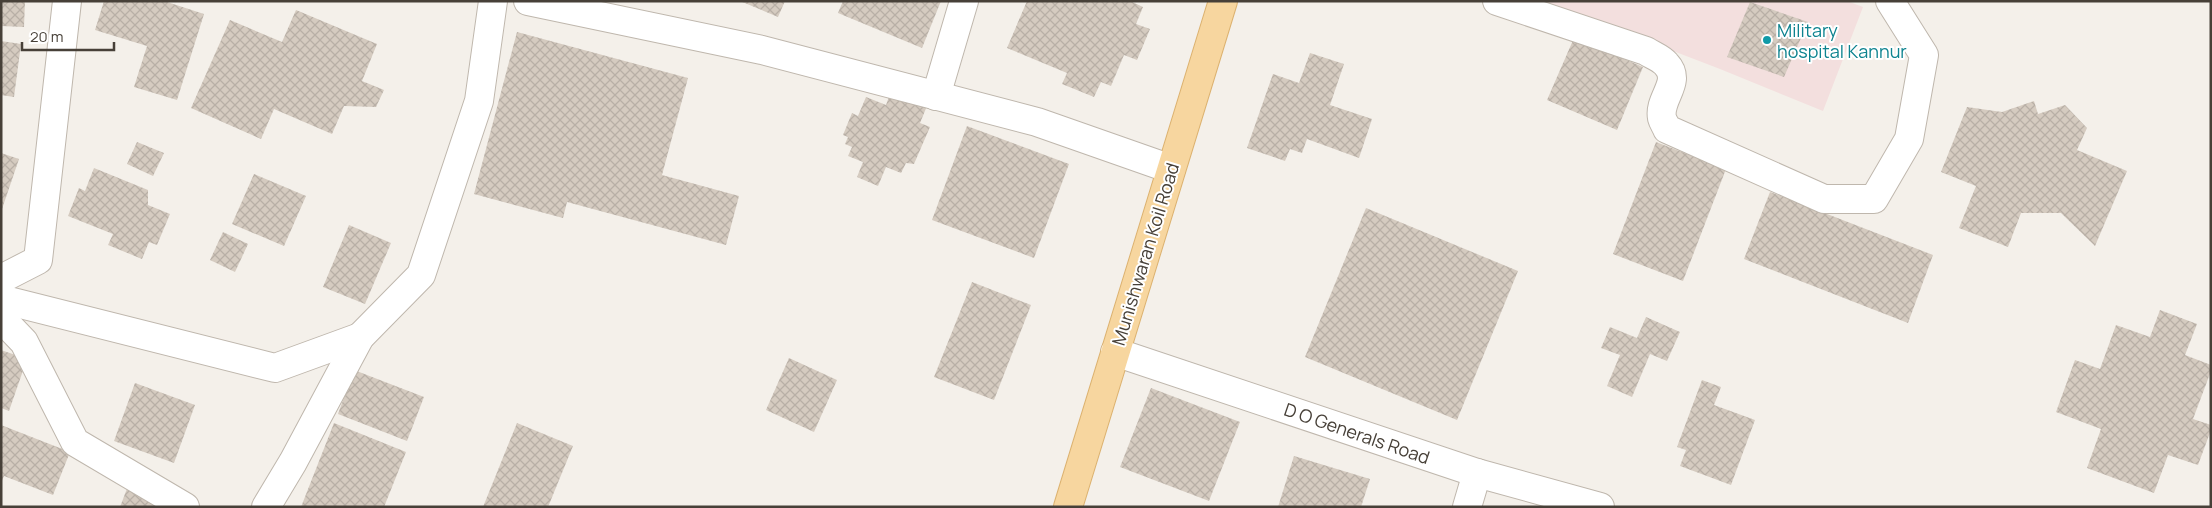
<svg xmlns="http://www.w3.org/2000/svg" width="2212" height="508" viewBox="0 0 2212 508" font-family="Manrope,sans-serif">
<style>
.medical{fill:#f3dfde}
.building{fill:url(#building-cross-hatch)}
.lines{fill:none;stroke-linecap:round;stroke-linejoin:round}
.minor-casing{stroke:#bfb7ad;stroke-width:30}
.major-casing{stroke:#dcb270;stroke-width:30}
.minor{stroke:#fff;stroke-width:28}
.major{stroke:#f7d69f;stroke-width:28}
.culture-dot{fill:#0f9aa8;stroke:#fff;stroke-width:2}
.labels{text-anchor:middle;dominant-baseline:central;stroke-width:4;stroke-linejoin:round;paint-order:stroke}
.culture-label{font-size:18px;fill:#0d838f;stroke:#fff;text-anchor:start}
.street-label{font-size:18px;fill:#474038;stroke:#fff}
</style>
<defs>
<pattern id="building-cross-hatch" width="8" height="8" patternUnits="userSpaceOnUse" patternTransform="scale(1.25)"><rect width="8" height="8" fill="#d5cbc0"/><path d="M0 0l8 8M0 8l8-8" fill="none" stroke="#b8afa6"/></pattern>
</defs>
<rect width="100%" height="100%" fill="#f4f0ea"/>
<polygon class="medical" points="1543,1 1847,1 1863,7 1823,111 1720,69"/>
<g class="building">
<polygon points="1,1 25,1 24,27 1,26"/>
<polygon points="104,1 164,1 204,14 177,100 134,87 147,46 95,30"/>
<polygon points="740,1 785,1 778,17"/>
<polygon points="843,1 941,1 922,48 838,13"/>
<polygon points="1027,1 1130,1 1143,7 1136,24 1150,29 1137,60 1124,55 1111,86 1101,82 1094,97 1062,84 1067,73 1007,48"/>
<polygon points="1750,2 1808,22 1784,77 1727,57"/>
<polygon points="296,10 377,44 362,81 384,90 376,107 344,106 332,134 274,109 261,139 191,108 230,20 282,42"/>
<polygon points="517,32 688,78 662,175 739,196 726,245 567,202 563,218 474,194"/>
<polygon points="1574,38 1643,67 1617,130 1547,100"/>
<polygon points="1,41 21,44 14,97 1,95"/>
<polygon points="1310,53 1344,64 1330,105 1372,119 1359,158 1307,139 1302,153 1290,149 1285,161 1247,148 1273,74 1299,83"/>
<polygon points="891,91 927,106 920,123 930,127 914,164 906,163 901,173 886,167 878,186 857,177 863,162 848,156 852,147 845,144 848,137 843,135 852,113 858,116 866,97 886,105"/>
<polygon points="2034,101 2038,114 2065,105 2087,128 2077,150 2127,171 2095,246 2061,213 2021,213 2008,247 1959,228 1976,186 1941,172 1967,107 2002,112"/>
<polygon points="967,126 1069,164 1034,258 932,220"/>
<polygon points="137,142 164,153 153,176 127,164"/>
<polygon points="1656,142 1726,169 1683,281 1613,254"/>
<polygon points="1,153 19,159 2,209 1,209"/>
<polygon points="94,168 148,190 148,205 170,214 157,245 149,242 142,259 108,245 113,234 68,216 79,188 85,191"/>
<polygon points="254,174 306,196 284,246 232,224"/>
<polygon points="1770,192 1933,255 1908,323 1744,259"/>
<polygon points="1366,208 1518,271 1457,420 1305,357"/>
<polygon points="349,225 391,243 365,304 323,287"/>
<polygon points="223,232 248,244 235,272 210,260"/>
<polygon points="972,282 1031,305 994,400 934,377"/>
<polygon points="2160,310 2197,324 2185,355 2211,365 2211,371 2193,419 2211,425 2211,430 2198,465 2168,455 2154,493 2087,468 2101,429 2056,412 2075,360 2100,369 2116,325 2150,337"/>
<polygon points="1646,317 1680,332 1667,361 1650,354 1632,397 1607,386 1620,355 1601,348 1610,327 1637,338"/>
<polygon points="1,350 27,359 9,411 1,408"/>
<polygon points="789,358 837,380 814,432 766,410"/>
<polygon points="354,370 424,397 407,441 338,414"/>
<polygon points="1702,380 1721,387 1714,405 1755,420 1731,485 1680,466 1686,450 1677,447"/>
<polygon points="135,383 195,405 174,463 114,441"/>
<polygon points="1151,388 1240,422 1209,501 1120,467"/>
<polygon points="334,423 406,452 384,507 301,507"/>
<polygon points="517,423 573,446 548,507 483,507"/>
<polygon points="1,425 70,452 53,495 4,476 1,483"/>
<polygon points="1294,456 1370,479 1361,507 1278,507"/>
<polygon points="128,486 181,507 120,507"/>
</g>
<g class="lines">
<g class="minor-casing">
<g id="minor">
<polyline points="528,1 762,50 1037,122 1171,169"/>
<path d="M1497 1 1646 51C1652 55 1661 58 1666 64 1683 82 1658 98 1662 118 1663 122 1666 126 1667 129L1824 199H1874L1909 139 1924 55 1890 1"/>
<polyline points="936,96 964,1"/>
<polyline points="1,279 38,260 67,1"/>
<polyline points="1,299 275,368 360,337"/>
<polyline points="1,318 24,342 75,442 185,507"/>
<polyline points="1115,352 1477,473 1600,507"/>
<polyline points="266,507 293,462 360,337 421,275 479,101 493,1"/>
<polyline points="1467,507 1477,473"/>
</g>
</g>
<g class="major-casing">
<polyline id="major" points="1068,507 1223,1"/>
</g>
<use href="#minor" class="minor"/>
<use href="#major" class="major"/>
</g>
<circle class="culture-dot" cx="1767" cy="40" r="5"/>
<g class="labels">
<g class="culture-label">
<text x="1777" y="30">Military<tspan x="1777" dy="21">hospital Kannur</tspan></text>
</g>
<g class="street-label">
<text transform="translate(1145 254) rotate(-73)">Munishwaran Koil Road</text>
<text transform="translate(1357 433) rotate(19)">D O Generals Road</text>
</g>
</g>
<rect width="2212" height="508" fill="none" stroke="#474038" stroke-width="5"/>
<path d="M22 42v8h92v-8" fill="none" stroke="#474038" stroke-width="2.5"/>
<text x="30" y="42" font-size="15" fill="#474038" stroke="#ffffff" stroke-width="4" paint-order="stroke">20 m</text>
</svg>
